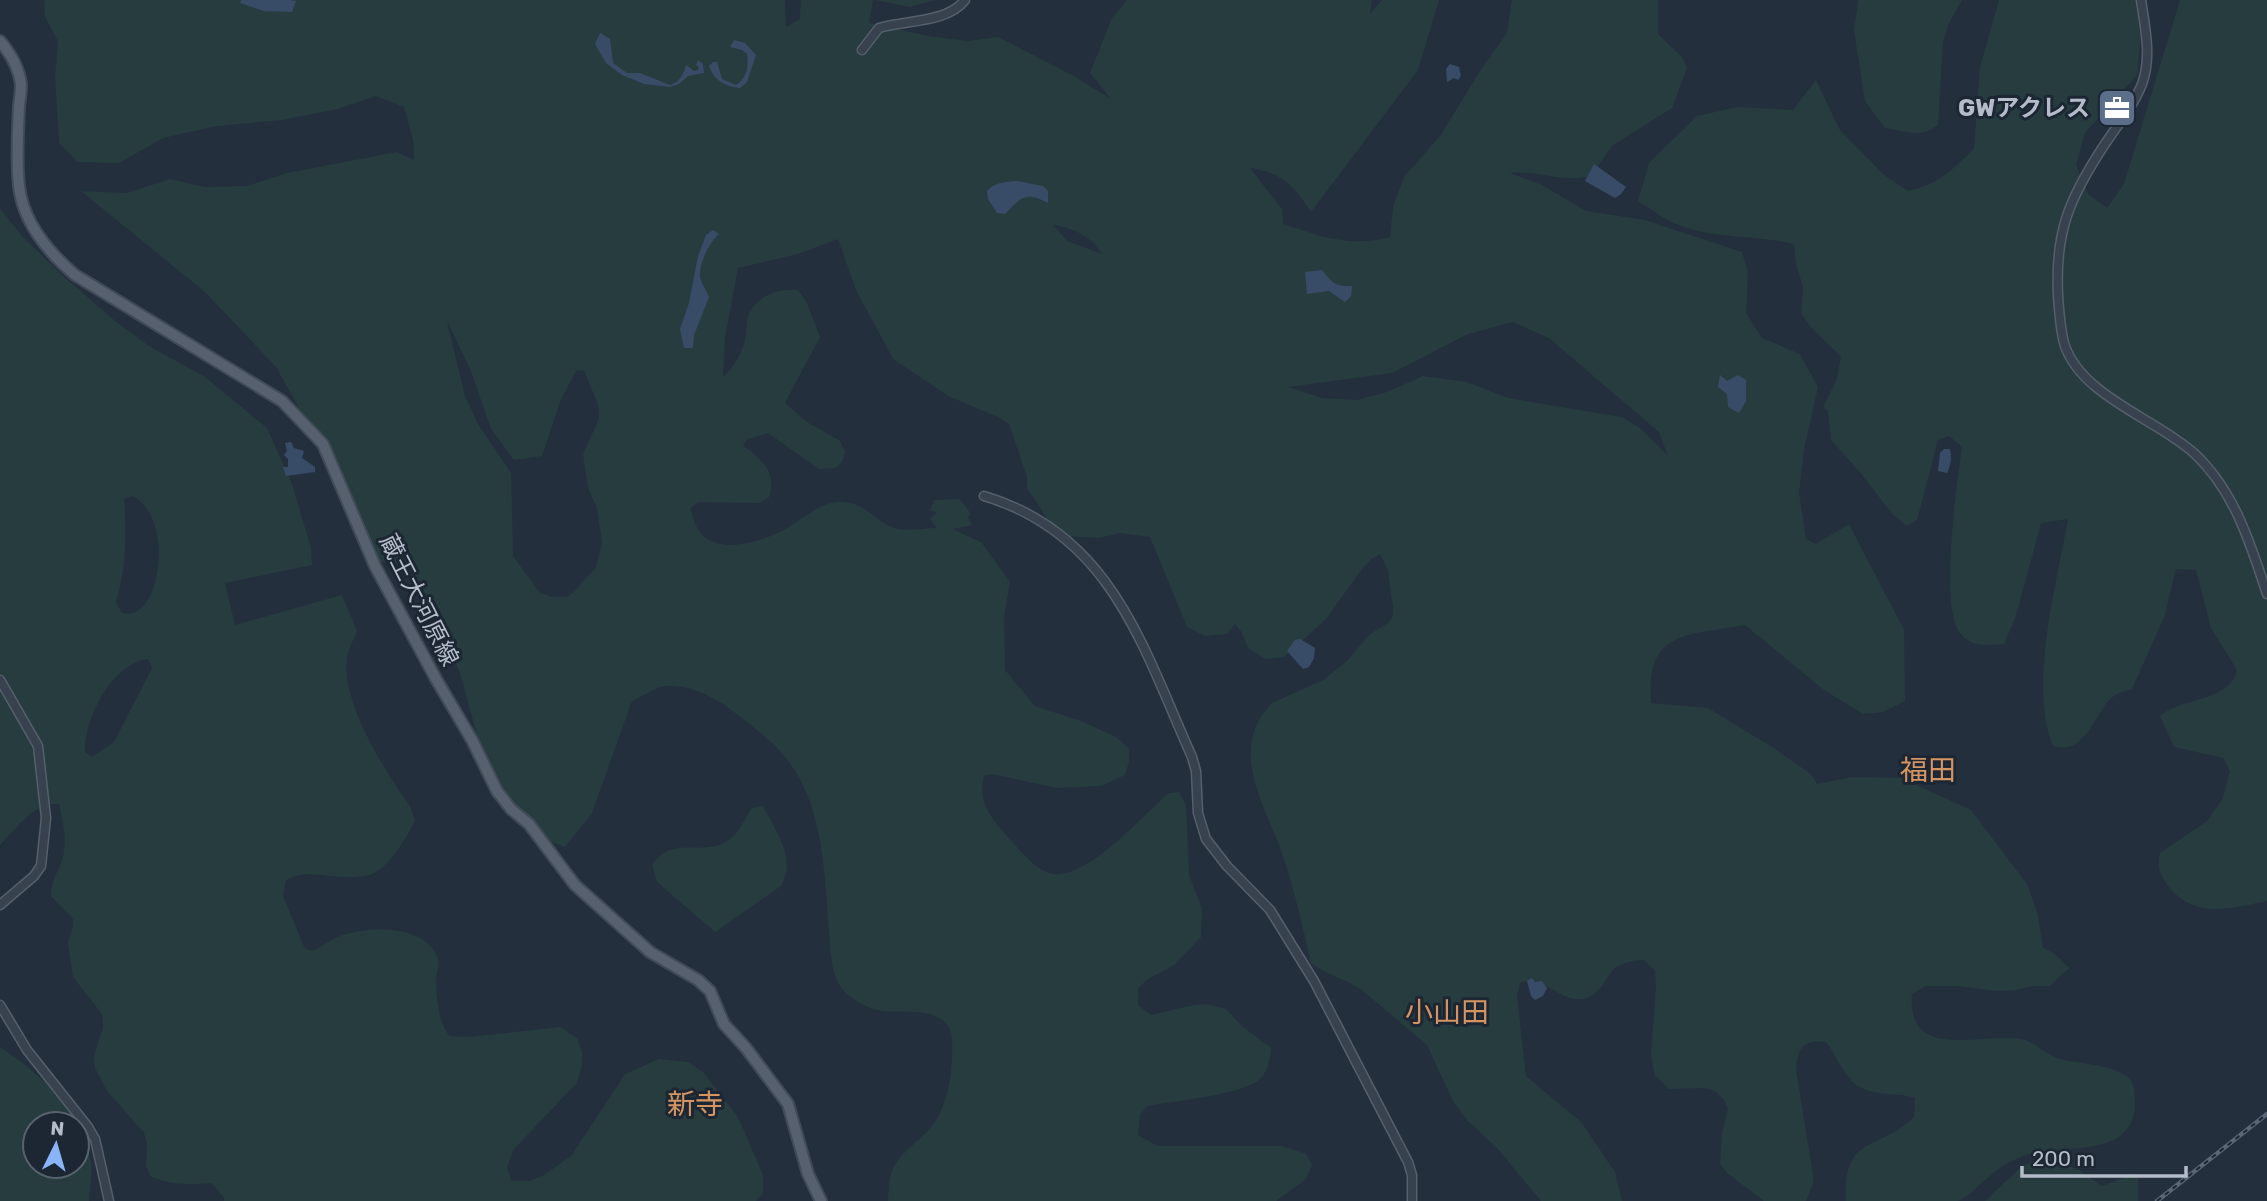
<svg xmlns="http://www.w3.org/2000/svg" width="2267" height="1201" viewBox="0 0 2267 1201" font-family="Rubik,'Noto Sans JP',sans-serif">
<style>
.green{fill:#263c3f;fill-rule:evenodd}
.water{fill:#394c67}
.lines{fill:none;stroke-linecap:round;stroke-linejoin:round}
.minor-casing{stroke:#565f6c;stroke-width:11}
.major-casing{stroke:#414a57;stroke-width:14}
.minor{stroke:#38414e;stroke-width:8}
.major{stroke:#56606e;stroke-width:10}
.rail-casing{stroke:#5a6575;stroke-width:4.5}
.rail{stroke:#1d2633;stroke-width:2;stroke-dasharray:5;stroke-linecap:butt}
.labels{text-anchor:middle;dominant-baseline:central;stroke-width:6;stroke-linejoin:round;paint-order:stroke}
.poi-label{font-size:24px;font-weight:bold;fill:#b4bcc9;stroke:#1d2633;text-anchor:end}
.street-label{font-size:24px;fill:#b4bcc9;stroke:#1d2633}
.quarter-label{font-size:28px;fill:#d59563;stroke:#1d2633}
</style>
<rect width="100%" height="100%" fill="#242f3e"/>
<g class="green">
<path d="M44 0H785L786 27 800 19 801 0H873L869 23 928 36 968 41 998 37 1072 75 1111 99 1090 73 1112 18 1127 0H1372L1370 14 1382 0H1439L1418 70 1311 212C1294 186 1282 172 1250 168L1282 209 1283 224C1319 236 1352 248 1390 237L1393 207 1404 177 1440 136 1480 71 1507 33 1512 0H1658V34L1682 57 1687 68 1672 108 1612 146 1591 176C1564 183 1537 170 1510 173L1542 185 1586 211 1645 220 1742 252 1748 273 1746 313 1762 338 1800 354 1818 387 1804 449 1799 493 1806 539 1816 544 1849 524 1904 630 1905 701 1883 712 1863 714 1824 690 1745 625C1687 636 1646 629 1651 703L1708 708 1772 747 1811 774 1817 784 1852 777 1901 778 1971 810 2027 884 2037 912 2043 948 2055 954 2069 968 2050 986H2033L2016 990 1997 991 1958 986H1926L1912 994C1906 1065 1987 1030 2025 1040 2036 1044 2046 1054 2057 1058 2075 1064 2121 1064 2132 1082 2135 1088 2135 1101 2135 1108 2130 1157 2067 1145 2033 1153 2025 1155 2016 1159 2008 1163 1994 1169 1968 1199 1958 1201 1948 1201 1936 1201 1926 1201 1900 1201 1873 1201 1846 1201 1843 1134 1876 1153 1914 1117L1915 1098C1897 1092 1871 1097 1855 1084 1843 1074 1836 1054 1826 1042 1802 1039 1799 1048 1796 1069L1814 1181 1806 1201H1764L1727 1173 1720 1163 1722 1133 1728 1109 1725 1101 1715 1091 1704 1088 1669 1089 1655 1076 1651 1055 1656 987 1655 971 1644 960C1636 960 1619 963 1613 970 1603 981 1600 997 1582 999 1559 1002 1543 973 1520 983L1517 997 1526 1076 1581 1122 1615 1172 1622 1201H1541L1497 1148 1468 1121 1453 1101 1427 1045 1362 990C1346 979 1327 975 1311 963 1303 928 1295 893 1284 859 1268 809 1225 751 1272 703L1323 680 1347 661 1370 634 1388 623 1393 616V608L1388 570 1380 554 1371 559 1362 569 1326 619 1284 657 1265 659 1248 648 1241 631 1235 624 1227 634 1205 636 1187 627 1150 537 1119 533 1099 538 1066 536 1050 523 1027 488V477L1009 424 1000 418 950 397 893 359 856 290 838 239 798 254 738 268 725 338 723 377C735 366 744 350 746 334 747 327 746 317 750 312 760 294 779 288 798 290L806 301 820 337 785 403 807 422 840 441 845 451 842 462 835 468 819 469 768 433 746 440 743 446C763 458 777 474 769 497L760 503 698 502 690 509C693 515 694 523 698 529 715 558 765 541 787 528 802 519 818 505 835 502 864 499 871 519 894 528 905 532 925 528 937 528L930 519 937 513 930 510 934 500 960 499 971 514 968 517 972 525 953 529 982 543 1010 582 1004 617 1005 670 1035 706 1081 721 1116 737 1129 749V762L1125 775 1101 786 1057 788 992 774 984 776C977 803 991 817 1008 837 1019 849 1035 871 1053 874 1088 879 1143 815 1169 793L1179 792 1186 805 1189 875 1202 909 1201 937 1174 965 1148 979 1138 988V1005L1151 1015 1194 1005 1206 1004 1226 1009 1243 1027 1271 1048C1270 1059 1269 1070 1260 1079 1243 1095 1173 1101 1147 1106L1140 1115 1138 1135 1158 1146H1282L1306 1154 1312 1165 1306 1179 1276 1201H888C889 1193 888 1183 891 1174 897 1153 923 1140 935 1122 950 1098 953 1068 952 1040 950 1004 905 1014 882 1011 870 1009 853 1001 844 991 830 975 831 951 829 931 824 872 824 806 786 758 772 740 752 726 734 712 716 698 684 681 661 687 651 690 642 697 632 701L592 813 565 847 532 835 514 809 479 742 461 677 434 604 393 563 371 561 321 447 276 367 205 292 81 191 127 193 170 179 204 187 247 186 287 173 397 152 414 160V144L404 107 376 96 338 109 282 120 217 126 163 138 119 163 77 162 59 143 55 77 58 41 45 17ZM1053 225C1074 228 1091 236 1102 254L1067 241ZM447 321 471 371 491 429 514 460 542 456 561 399 577 370 584 371 598 404 599 419 583 454 588 488 597 508 602 543 596 567 575 591 567 597H552L539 592 513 556 511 473 478 424 465 396ZM1513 322 1549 338 1659 432 1668 456 1640 428 1622 417 1508 398 1467 382 1423 376 1387 392 1357 400 1322 398 1288 387 1392 373 1468 334Z"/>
<polygon points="875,0 936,0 910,7"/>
<path d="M1858 0H1962L1949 23 1943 42 1938 125C1920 139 1906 131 1885 128L1865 101 1854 31Z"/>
<path d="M1999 0H2145L2137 75 2085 133 2076 165 2088 194 2107 208 2124 184 2180 0H2267V901C2229 909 2192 920 2166 883 2159 873 2157 865 2160 853L2207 821 2223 798 2230 771 2223 758 2174 747 2160 716C2182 697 2230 702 2237 670L2211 628 2196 570 2176 569 2165 615 2132 689C2127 691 2119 692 2115 695 2094 709 2089 756 2053 746 2028 688 2057 582 2068 519L2041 523 2016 616 2004 644C1988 645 1971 648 1960 633 1939 606 1957 483 1962 447L1949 436 1938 440 1917 520 1907 526 1893 515 1859 471 1831 440 1828 411 1823 407 1837 379 1841 356 1815 332 1801 314 1803 287 1796 264 1794 244C1757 235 1717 239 1681 226 1666 221 1651 209 1638 201L1649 163 1697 116 1738 107 1793 110 1816 80 1840 130 1884 175 1908 191C1939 184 1952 170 1974 149L1980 67Z"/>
<path d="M0 209 23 237 61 274 115 321 149 346 205 377 267 428 292 484 311 548 312 565 225 583 235 625 342 595 357 631C354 639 349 648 347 657 340 701 385 771 410 806L415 821C406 838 388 870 369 875 357 878 341 877 330 876 313 874 301 872 286 880L283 896 305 949 313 951C324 945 335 937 347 934 375 926 427 926 438 959 440 966 436 973 436 980 436 996 439 1025 450 1036L469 1037 560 1027 577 1038 582 1052V1066L576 1084 513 1150 507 1168 512 1181H529L544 1175 571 1156 625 1074 659 1059 688 1062 703 1072 738 1117 763 1175V1194L756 1201H224V1198L211 1183C191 1185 169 1185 150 1176L146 1165 147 1143 144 1133 107 1091 95 1068 94 1056 103 1027 102 1014 73 977 68 943 73 925V919L51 896C51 882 57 873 62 860 68 843 63 821 59 804 33 802 17 828 0 845ZM133 496C178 522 158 628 121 612L116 602C126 570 127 532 124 499ZM148 659 152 668 114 742 92 757 85 752C84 719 112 663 148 659Z"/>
<path d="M763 806C776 832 797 858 781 886L715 932 657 882 652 865C673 834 703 858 729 840 738 834 745 818 752 808Z"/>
<path d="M0 1047 24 1064 68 1102 82 1133 92 1165 89 1201H0ZM35 1124H77V1166H35Z"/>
<polygon points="2031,1162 2064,1164 2079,1170 2102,1186 2133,1174 2138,1176 2138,1201 1985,1201 2021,1167"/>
</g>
<g class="water">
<polygon points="241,0 290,0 296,1 292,12 264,11 240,3"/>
<path d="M600 33 610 39 613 63 627 73H640L670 85C679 83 684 74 686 65L694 71 698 70 699 67 696 65 698 60 703 64 704 73 688 76 679 84 670 87 644 84 622 75 606 63 595 44Z"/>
<path d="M734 40 745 43 756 55 747 82 740 88C725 87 714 80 709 66L713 62H717L722 79 736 85C747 78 749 66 747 54L742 50 730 47Z"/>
<polygon points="1450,64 1459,67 1461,76 1458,80 1454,78 1447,82 1446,69"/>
<polygon points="1594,164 1626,187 1621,194 1615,198 1585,181"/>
<path d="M1017 181 1043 186 1048 191V203C1026 191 1021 197 1005 214L997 213 988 199 987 191C994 182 1006 182 1017 181Z"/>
<path d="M713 230 719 234C709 243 699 263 700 276 701 283 706 290 709 297L694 335 693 348H684L680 329 689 303 698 256 706 235Z"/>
<path d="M1322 270C1332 283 1336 287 1352 286L1351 296 1345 302 1329 291 1307 294 1305 272Z"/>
<polygon points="1720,375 1727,381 1738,375 1746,380 1746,401 1739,413 1728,407 1727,394 1718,387"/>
<polygon points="291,442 294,448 304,451 302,458 315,467 315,472 286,476 283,467 288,467 288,459 284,455 287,451 285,443"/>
<path d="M1944 449H1950C1952 459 1951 464 1947 473L1938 471 1940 453Z"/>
<polygon points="1300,639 1315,648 1314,658 1309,667 1303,669 1287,651 1295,640"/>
<polygon points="1532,978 1535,982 1542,981 1547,988 1543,996 1535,1000 1531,996 1527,981"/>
</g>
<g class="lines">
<g class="minor-casing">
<g id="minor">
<path d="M2141 0C2145 27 2152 57 2142 84 2133 107 2116 127 2103 147 2069 199 2055 232 2058 295 2059 311 2060 327 2064 343 2080 396 2157 419 2195 454 2235 492 2250 543 2267 594"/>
<path d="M862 50 879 28C906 20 947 23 965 0"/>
<path d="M984 496C1112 534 1143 648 1192 757L1196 771 1198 813 1206 839 1227 866 1270 910 1314 981 1408 1162 1412 1175V1201"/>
<polyline points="0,680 38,746 46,818 41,866 34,876 0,905"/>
<polyline points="0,1005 27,1050 88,1127 95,1139 109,1201"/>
</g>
</g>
<g class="major-casing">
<path id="major" d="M0 41C10 53 19 68 21 84 21 91 20 99 19 106 18 132 16 160 19 186 23 223 48 252 75 275L282 401 323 444 375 566 436 679 472 740 497 791 511 809 529 824 575 885 650 952 698 980 710 991 724 1024 746 1048 788 1104 808 1174 821 1201"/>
</g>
<use href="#minor" class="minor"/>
<use href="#major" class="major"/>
<g class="rail-casing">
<polyline id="rail" points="2157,1201 2267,1114"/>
</g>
<use href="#rail" class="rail"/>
</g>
<defs>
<g id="office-square" transform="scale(2.0125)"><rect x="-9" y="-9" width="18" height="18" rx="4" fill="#5c6f8a" stroke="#1d2633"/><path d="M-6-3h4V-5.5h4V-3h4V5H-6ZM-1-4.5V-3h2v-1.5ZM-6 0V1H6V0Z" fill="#fff"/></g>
</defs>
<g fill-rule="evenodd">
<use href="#office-square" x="2117" y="108"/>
</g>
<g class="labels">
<g class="poi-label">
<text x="2090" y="108">GWアクレス</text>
</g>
<g class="street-label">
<text transform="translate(419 600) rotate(63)">蔵王大河原線</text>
</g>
<g class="quarter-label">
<text x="1928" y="770">福田</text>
<text x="1447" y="1012">小山田</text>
<text x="695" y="1104">新寺</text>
</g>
</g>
<g transform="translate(56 1145) rotate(5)"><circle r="33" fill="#1d2633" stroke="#59626f" stroke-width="2"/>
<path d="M0-5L12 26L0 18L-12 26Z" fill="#8ab4f8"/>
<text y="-10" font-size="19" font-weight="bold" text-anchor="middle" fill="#b4bcc9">N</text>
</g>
<path d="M2022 1166v10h164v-10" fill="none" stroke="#b4bcc9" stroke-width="3.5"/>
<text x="2032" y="1166" font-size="21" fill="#b4bcc9" stroke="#1d2633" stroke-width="5" paint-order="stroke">200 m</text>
</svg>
